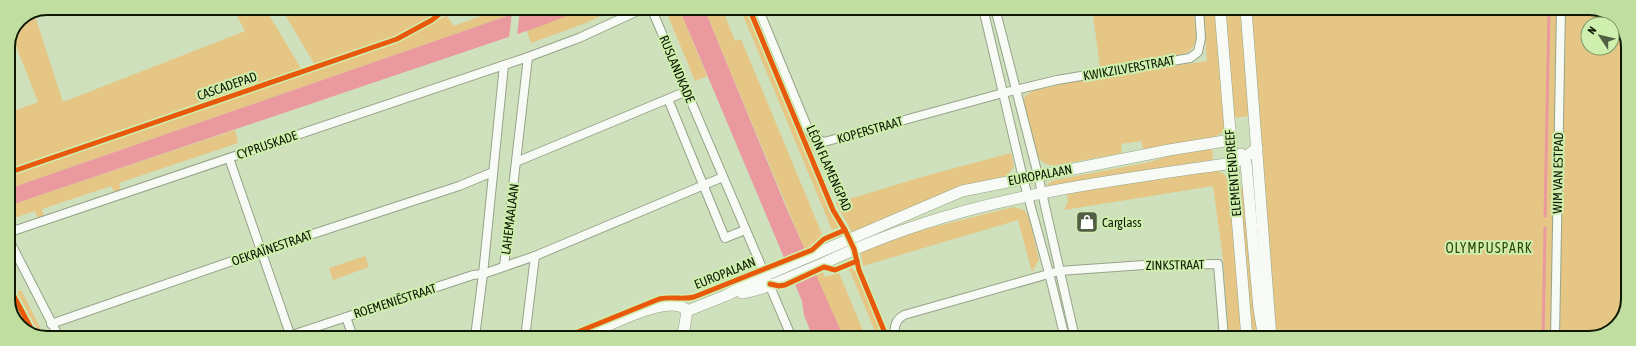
<svg xmlns="http://www.w3.org/2000/svg" width="1636" height="346" viewBox="0 0 1636 346" font-family="'Asap Condensed',sans-serif">
<style>
.green{fill:#e6c685;fill-rule:evenodd}
.water{fill:#ea999f}
.pier{fill:#cfe0bd}
.lines{fill:none;stroke-linecap:round;stroke-linejoin:round}
.stream{stroke:#ea999f;stroke-width:3}
.street-casing{stroke:#96a489;stroke-width:10}
.secondary-casing{stroke:#96a489;stroke-width:12}
.street{stroke:#f8faf5;stroke-width:8}
.secondary{stroke:#f8faf5;stroke-width:11}
.cycleway-casing{stroke:#cfefae;stroke-width:8}
.cycleway{stroke:#e8590c;stroke-width:5}
.labels{text-anchor:middle;dominant-baseline:central;stroke-width:4;stroke-linejoin:round;paint-order:stroke}
.street-label{font-size:13px;fill:#0e1903;stroke:#cfefae}
.poi-label{font-size:13px;fill:#0e1903;stroke:#cfefae;text-anchor:start}
.neighbourhood-label{font-size:14px;letter-spacing:1px;fill:#2d4606;stroke:#cfefae}
.rim{fill:none;stroke:#0e1903;stroke-width:2}
</style>
<rect width="100%" height="100%" fill="#cfe0bd"/>
<g class="green">
<polygon points="233,8 265,8 302,70 8,170 8,113 38,102 12,36 19,19 34,13 63,102 245,31"/>
<path d="M281 8H443C405 37 360 50 315 65Z"/>
<path d="M502 8H530L8 189V176L25 169 380 48C403 39 424 24 447 16L454 26Z"/>
<polygon points="587,8 617,8 586,23 531,43 527,31"/>
<polygon points="664,8 679,8 707,76 695,81 666,11 659,14 658,11"/>
<polygon points="704,8 722,8 735,41 741,39 822,234 813,246 805,250"/>
<polygon points="740,8 746,8 833,215 838,221 838,228 832,230"/>
<polygon points="752,8 754,8 814,152 812,153"/>
<path d="M1092 8 1193 9C1195 24 1202 47 1184 54L1100 67Z"/>
<path d="M1203 9H1216L1225 125 1222 133 1210 139 1143 149 1141 141 1121 144 1122 153 1057 165C1047 166 1041 163 1036 154L1023 104 1025 96 1034 90 1103 76 1207 61Z"/>
<polygon points="1225,9 1241,9 1249,116 1234,118"/>
<path d="M1250 9H1597L1618 21 1628 42 1627 307 1615 329 1590 338H1277ZM1588 24H1612V48H1588Z"/>
<polygon points="235,130 238,143 119,183 121,190 114,192 111,186 42,209 44,216 38,218 35,211 8,220 8,206"/>
<polygon points="1212,147 1213,160 1120,174 1056,186 1045,185 1055,180 1150,162 1174,154"/>
<polygon points="1011,153 1014,167 1006,176 971,185 854,236 836,203 925,176"/>
<polygon points="1216,170 1224,174 1229,180 1242,338 1229,338 1223,259 1213,186 1064,210 1068,201 1067,194 1112,185"/>
<polygon points="1247,187 1261,338 1251,338 1239,188"/>
<polygon points="1013,207 1024,210 1029,217 1039,260 1032,272 1018,220 863,266 860,250 886,239"/>
<polygon points="365,256 369,267 333,280 329,268"/>
<polygon points="852,268 854,271 856,270 884,338 878,338 849,269"/>
<polygon points="823,272 825,277 839,273 866,338 844,338 815,275"/>
<polygon points="21,290 45,337 41,337 17,292"/>
</g>
<g class="water">
<polygon points="530,8 587,8 544,25 8,206 8,189"/>
<polygon points="679,8 704,8 786,207 844,338 813,338 804,315 802,301 785,260"/>
</g>
<polygon class="pier" points="520,10 517,36 509,39 512,12"/>
<g class="lines">
<g class="stream">
<polyline points="1545,216 1549,9"/>
<polyline points="1543,338 1545,228"/>
</g>
<g class="street-casing">
<g id="street">
<polyline points="758,8 808,129 814,138 824,142 1003,93 1057,80 1190,58 1198,52 1201,38 1199,9"/>
<polyline points="983,8 1023,178 1049,273 1065,338"/>
<polyline points="995,8 1038,175 1075,338"/>
<polyline points="668,99 725,238 745,230"/>
<polyline points="229,158 291,337"/>
<polyline points="516,162 687,91"/>
<polyline points="8,235 13,231 528,57 579,38 642,9 652,10 792,338"/>
<polyline points="8,238 59,337"/>
<polyline points="504,266 528,57"/>
<polyline points="346,317 353,337"/>
<polyline points="51,324 261,251 459,186 493,172"/>
<polyline points="286,337 473,275 483,274 535,256 723,177"/>
<polyline points="475,337 483,274 504,65"/>
<polyline points="525,338 535,256"/>
<path d="M896 338C893 328 895 320 904 315L1059 271 1144 265 1218 264 1224 338"/>
<polyline points="1555,338 1561,9"/>
</g>
</g>
<g class="secondary-casing">
<g id="secondary">
<polyline points="1220,9 1247,338"/>
<polyline points="1246,9 1271,338"/>
<polyline points="1241,154 1246,163 1259,309 1264,338"/>
<path d="M742 293C770 288 797 274 824 263 856 248 888 235 922 224 1022 191 1129 178 1233 163L1244 158 1257 148"/>
<polyline points="687,311 727,295 766,275 962,191 1169,150 1231,140"/>
<path d="M582 338C601 329 671 291 687 311"/>
<polyline points="679,338 684,330 687,311"/>
</g>
</g>
<use href="#street" class="street"/>
<use href="#secondary" class="secondary"/>
<g class="cycleway-casing">
<g id="cycleway">
<polyline points="749,8 833,210 845,230 854,249 859,270 887,338"/>
<polyline points="8,173 397,39 432,20 447,8"/>
<polyline points="770,284 779,286 785,285 824,267 835,270 857,261"/>
<polyline points="8,285 34,334"/>
<path d="M563 338 659 299C671 296 682 300 694 297L812 250 824 239 845 230"/>
</g>
</g>
<use href="#cycleway" class="cycleway"/>
</g>
<defs>
<g id="shop-square" transform="scale(1.15)"><rect x="-9" y="-9" width="18" height="18" rx="4" fill="#525f44" stroke="#cfefae"/><path d="M-5-2.5h2.3a2.7 3.5 0 0 1 5.4 0H5L5.5 6h-11ZM-1.5-2.5h3a1.5 2.3 0 0 0-3 0Z" fill="#fff"/></g>
</defs>
<g fill-rule="evenodd">
<use href="#shop-square" x="1087" y="222"/>
</g>
<g class="labels">
<g class="street-label">
<text transform="translate(1129 68) rotate(-10)">KWIKZILVERSTRAAT</text>
<text transform="translate(677 69) rotate(67)">RUSLANDKADE</text>
<text transform="translate(227 86) rotate(-19)">CASCADEPAD</text>
<text transform="translate(870 130) rotate(-16)">KOPERSTRAAT</text>
<text transform="translate(267 145) rotate(-19)">CYPRUSKADE</text>
<text transform="translate(829 168) rotate(66)">LÉON FLAMENGPAD</text>
<text transform="translate(1233 173) rotate(-95)">ELEMENTENDREEF</text>
<text transform="translate(1558 173) rotate(-89)">WIM VAN ESTPAD</text>
<text transform="translate(1040 175) rotate(-11)">EUROPALAAN</text>
<text transform="translate(510 219) rotate(-83)">LAHEMAALAAN</text>
<text transform="translate(272 248) rotate(-19)">OEKRAÏNESTRAAT</text>
<text transform="translate(1175 265) rotate(-1)">ZINKSTRAAT</text>
<text transform="translate(725 273) rotate(-22)">EUROPALAAN</text>
<text transform="translate(395 301) rotate(-18)">ROEMENIËSTRAAT</text>
</g>
<g class="poi-label">
<text x="1102" y="222">Carglass</text>
</g>
<g class="neighbourhood-label">
<text x="1489" y="248">OLYMPUSPARK</text>
</g>
</g>
<path d="M0 0H1636V346H0ZM47 15H1589A32 32 0 0 1 1621 47V299A32 32 0 0 1 1589 331H47A32 32 0 0 1 15 299V47A32 32 0 0 1 47 15Z" fill="#c0dea0" fill-rule="evenodd"/>
<path class="rim" d="M47 15H1589A32 32 0 0 1 1621 47V299A32 32 0 0 1 1589 331H47A32 32 0 0 1 15 299V47A32 32 0 0 1 47 15Z"/>
<g transform="translate(1600 36) rotate(305)"><circle r="19" fill="#cfefae" stroke="#82996a"/>
<path d="M0-3L7 15L0 10L-7 15Z" fill="#525f44"/>
<text y="-6" font-size="11" font-weight="bold" text-anchor="middle" fill="#0e1903">N</text>
</g>
</svg>
